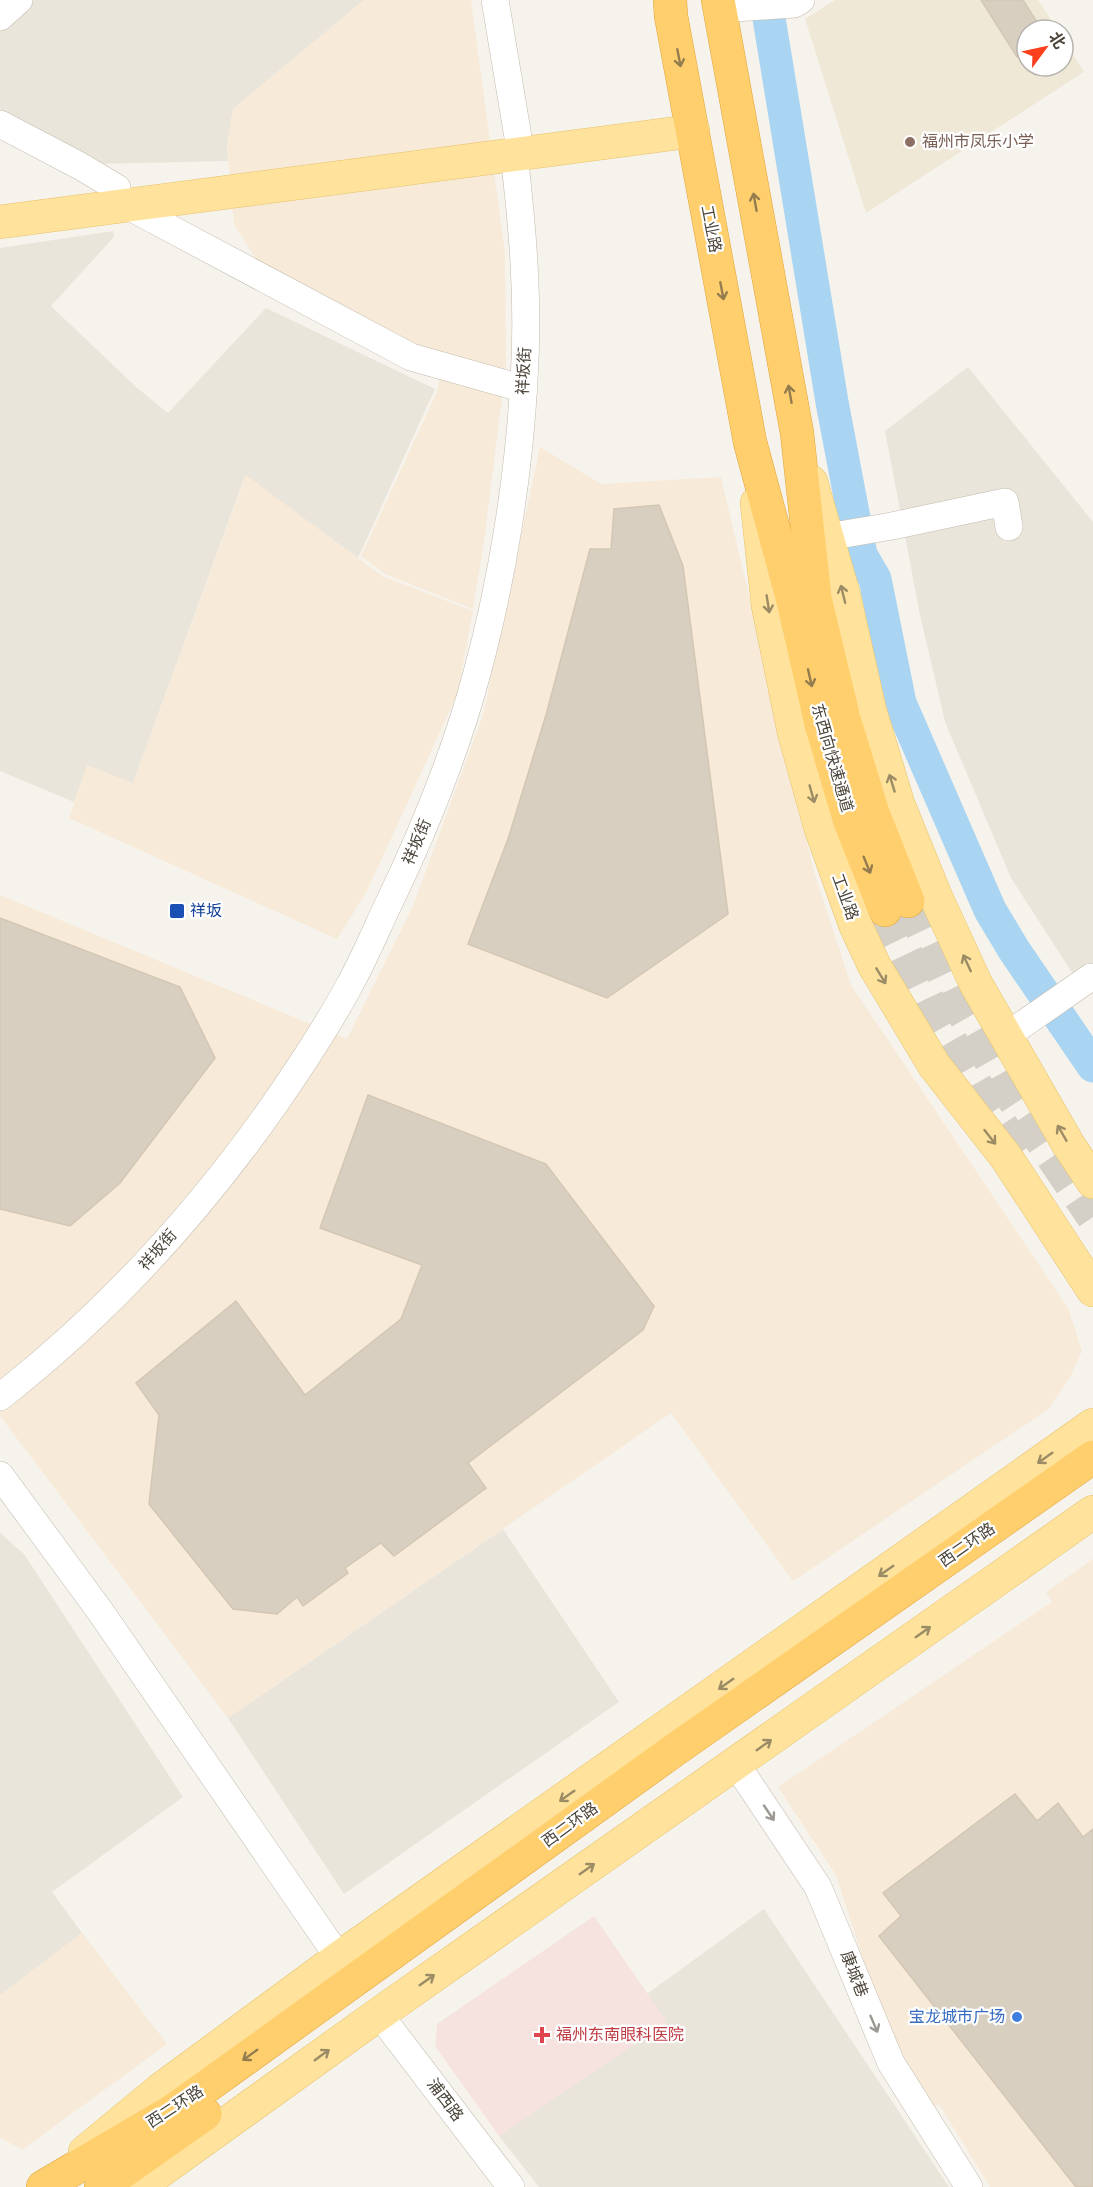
<svg xmlns="http://www.w3.org/2000/svg" width="1093" height="2187" viewBox="0 0 1093 2187" font-family="Signika,'Noto Sans SC',sans-serif">
<style>
.residential{fill:#eae5da}
.commercial{fill:#f7ead8}
.education{fill:#efe8d6}
.medical{fill:#f6e3e0}
.lines{fill:none;stroke-linecap:round;stroke-linejoin:round}
.river{stroke:#a9d4f2;stroke-width:33}
.building{fill:#d8cfc1;stroke:#d3c7b4;stroke-width:1.5}
.highway-tunnel{stroke:#d4d0c8;stroke-width:33;stroke-dasharray:33 16;stroke-linecap:butt}
.minor-casing{stroke:#c2bbae;stroke-width:28}
.major-casing{stroke:#e6c16a;stroke-width:34}
.highway-casing{stroke:#e0a43c;stroke-width:34}
.minor{stroke:#fff;stroke-width:27}
.major{stroke:#ffe39c;stroke-width:33}
.highway{stroke:#ffcf6e;stroke-width:33}
.oneway{stroke:#937c4e}
.oneway2{stroke:#9c8c66}
.oneway3{stroke:#9c9892}
.education-dot{fill:#8d6e63;stroke:#fff;stroke-width:2}
.transit-dot{fill:#1a4fb4;stroke:#fff;stroke-width:2}
.shop-dot{fill:#3f7fe0;stroke:#fff;stroke-width:2}
.health-dot{fill:#e0444e;stroke:#fff;stroke-width:2}
.labels{text-anchor:middle;dominant-baseline:central;stroke-width:4.5;stroke-linejoin:round;paint-order:stroke}
.education-label{font-size:16px;fill:#785e54;stroke:#fff;text-anchor:start}
.street-label{font-size:16px;fill:#4b4439;stroke:#fff}
.transit-label{font-size:16px;fill:#164399;stroke:#fff;text-anchor:start}
.shop-label{font-size:16px;fill:#366cbe;stroke:#fff;text-anchor:end}
.health-label{font-size:16px;fill:#be3a42;stroke:#fff;text-anchor:start}
</style>
<rect width="100%" height="100%" fill="#f6f3ec"/>
<g class="residential">
<polygon points="14,0 364,0 233,109 227,145 228,161 97,164 0,114 0,14"/>
<polygon points="113,231 114,237 51,306 136,387 168,413 266,308 435,389 358,558 245,476 133,783 87,766 74,802 0,771 0,248"/>
<polygon points="968,367 1093,522 1093,985 1080,985 1011,878 945,722 920,615 885,431"/>
<polygon points="503,1529 619,1702 344,1894 228,1718"/>
<polygon points="0,1533 24,1554 183,1797 52,1892 82,1933 0,1995"/>
<polygon points="764,1909 949,2187 539,2187 499,2136 666,2022 647,1994"/>
</g>
<g class="commercial">
<polygon points="364,0 471,0 505,254 506,365 483,549 473,609 385,574 361,556 436,394 444,362 264,272 234,224 227,145 233,109"/>
<polygon points="540,447 601,484 721,477 814,872 851,985 1068,1308 1082,1351 1070,1377 1049,1409 793,1581 671,1413 228,1718 0,1416 0,895 347,1039 413,906 483,715"/>
<polygon points="246,475 382,576 473,611 457,695 366,893 337,939 69,818 87,765 133,783"/>
<polygon points="1093,1559 1093,2187 990,2187 939,2104 927,2111 885,2027 836,1875 778,1787 1052,1602 1046,1592"/>
<polygon points="82,1933 167,2044 22,2150 0,2137 0,1995"/>
</g>
<polygon class="education" points="835,0 1038,0 1058,30 1027,30 1027,66 1063,66 1063,38 1084,72 866,213 805,19"/>
<polygon class="medical" points="594,1916 667,2022 499,2136 435,2046 437,2024"/>
<g class="lines">
<polyline class="river" points="766,0 832,402 861,555 875,579 900,703 990,910 1014,950 1093,1066"/>
</g>
<g class="building">
<polygon points="981,0 1023,0 1042,30 1027,30 1027,50 1017,57"/>
<polygon points="659,505 683,566 728,914 607,998 468,944 508,839 546,715 590,549 611,549 614,509"/>
<polygon points="0,918 180,987 215,1058 120,1183 70,1226 0,1209"/>
<polygon points="368,1095 546,1164 654,1306 643,1330 468,1463 486,1488 394,1556 381,1543 345,1568 348,1573 303,1606 297,1597 277,1614 233,1609 149,1504 159,1415 136,1383 236,1301 305,1395 401,1319 422,1265 320,1228"/>
<polygon points="1015,1794 1037,1821 1058,1803 1083,1837 1093,1829 1093,2187 1076,2187 879,1936 901,1916 883,1893"/>
</g>
<g class="lines">
<g class="highway-tunnel">
<polyline points="908,901 954,997 1007,1090 1093,1217"/>
<polyline points="885,910 932,1008 986,1102 1026,1162"/>
</g>
<g class="minor-casing">
<g id="minor">
<polyline points="495,0 518,137"/>
<polyline points="720,9 794,4 801,0"/>
<polyline points="0,17 19,0"/>
<polyline points="0,124 80,166 117,188"/>
<polyline points="128,206 411,357 524,389"/>
<polyline points="827,537 892,526 1005,502 1009,527"/>
<polyline points="1006,1036 1091,977"/>
<path d="M0 1397C106 1314 197 1215 274 1105 301 1066 327 1027 349 986 363 961 374 935 386 909 423 833 455 755 477 673 502 582 519 475 524 380 529 305 523 230 514 155"/>
<polyline points="0,1475 100,1611 339,1958"/>
<polyline points="736,1764 818,1887 891,2063 969,2187"/>
<polyline points="379,2014 511,2187"/>
</g>
</g>
<g class="major-casing">
<g id="major">
<polyline points="0,222 693,131"/>
<polyline points="811,482 843,592 870,711 898,804 935,895 976,984 1068,1144 1093,1182"/>
<polyline points="757,503 768,605 794,732 821,829 855,924 874,965 934,1065 1006,1157 1093,1290"/>
<polyline points="85,2152 160,2090 339,1958 1093,1425"/>
<polyline points="138,2187 379,2014 1093,1512"/>
</g>
</g>
<g class="highway-casing">
<g id="highway">
<polyline points="670,0 671,16 750,442 793,601 821,724 850,822 885,910"/>
<polyline points="718,0 797,433 815,598 844,719 873,813 908,901"/>
<polyline points="43,2187 174,2110 673,1751 1093,1457"/>
<polyline points="101,2187 205,2114"/>
</g>
</g>
<use href="#minor" class="minor"/>
<use href="#major" class="major"/>
<use href="#highway" class="highway"/>
</g>
<defs><path id="oneway-shaft" d="M-6 0H5M1.5-3L5.5 0L1.5 3" fill="none" stroke-width="1.6" stroke-linecap="round" stroke-linejoin="round" transform="scale(1.5)"/></defs>
<g class="oneway">
<use href="#oneway-shaft" transform="translate(679 58) rotate(79)"/>
<use href="#oneway-shaft" transform="translate(755 202) rotate(-100)"/>
<use href="#oneway-shaft" transform="translate(722 291) rotate(79)"/>
<use href="#oneway-shaft" transform="translate(790 394) rotate(-100)"/>
<use href="#oneway-shaft" transform="translate(810 678) rotate(77)"/>
<use href="#oneway-shaft" transform="translate(867 865) rotate(68)"/>
<use href="#oneway-shaft" transform="translate(250 2055) rotate(144)"/>
</g>
<g class="oneway2">
<use href="#oneway-shaft" transform="translate(843 594) rotate(-104)"/>
<use href="#oneway-shaft" transform="translate(768 604) rotate(81)"/>
<use href="#oneway-shaft" transform="translate(892 783) rotate(-107)"/>
<use href="#oneway-shaft" transform="translate(812 794) rotate(74)"/>
<use href="#oneway-shaft" transform="translate(967 963) rotate(-115)"/>
<use href="#oneway-shaft" transform="translate(881 976) rotate(59)"/>
<use href="#oneway-shaft" transform="translate(1062 1133) rotate(-120)"/>
<use href="#oneway-shaft" transform="translate(990 1137) rotate(52)"/>
<use href="#oneway-shaft" transform="translate(1045 1458) rotate(145)"/>
<use href="#oneway-shaft" transform="translate(886 1571) rotate(145)"/>
<use href="#oneway-shaft" transform="translate(923 1632) rotate(-35)"/>
<use href="#oneway-shaft" transform="translate(726 1684) rotate(145)"/>
<use href="#oneway-shaft" transform="translate(764 1745) rotate(-35)"/>
<use href="#oneway-shaft" transform="translate(567 1796) rotate(145)"/>
<use href="#oneway-shaft" transform="translate(587 1869) rotate(-35)"/>
<use href="#oneway-shaft" transform="translate(427 1980) rotate(-35)"/>
<use href="#oneway-shaft" transform="translate(322 2055) rotate(-36)"/>
</g>
<g class="oneway3">
<use href="#oneway-shaft" transform="translate(769 1813) rotate(56)"/>
<use href="#oneway-shaft" transform="translate(874 2024) rotate(67)"/>
</g>
<circle class="education-dot" cx="910" cy="142" r="6"/>
<rect class="transit-dot" x="169" y="903" width="16" height="16" rx="3"/>
<circle class="shop-dot" cx="1017" cy="2017" r="6"/>
<path class="health-dot" d="M539 2026h6v6h6v6h-6v6h-6v-6h-6v-6h6z"/>
<g class="labels">
<g class="education-label">
<text x="922" y="142">福州市凤乐小学</text>
</g>
<g class="street-label">
<text transform="translate(711 229) rotate(79)">工业路</text>
<text transform="translate(524 371) rotate(-87)">祥坂街</text>
<text transform="translate(832 758) rotate(74)">东西向快速通道</text>
<text transform="translate(417 842) rotate(-67)">祥坂街</text>
<text transform="translate(845 897) rotate(70)">工业路</text>
<text transform="translate(158 1250) rotate(-49)">祥坂街</text>
<text transform="translate(967 1545) rotate(-35)">西二环路</text>
<text transform="translate(570 1825) rotate(-36)">西二环路</text>
<text transform="translate(854 1974) rotate(69)">康城巷</text>
<text transform="translate(445 2100) rotate(53)">浦西路</text>
<text transform="translate(175 2107) rotate(-33)">西二环路</text>
</g>
<g class="transit-label">
<text x="190" y="911">祥坂</text>
</g>
<g class="shop-label">
<text x="1005" y="2017">宝龙城市广场</text>
</g>
<g class="health-label">
<text x="556" y="2035">福州东南眼科医院</text>
</g>
</g>
<g transform="translate(1045 48) rotate(57)"><circle r="28" fill="#ffffff" stroke="#b7b4b0" stroke-width="1.5"/>
<path d="M0-4.5L10 22L0 15L-10 22Z" fill="#fc3f1d"/>
<text y="-9" font-size="16" font-weight="bold" text-anchor="middle" fill="#4b4439">北</text>
</g>
</svg>
